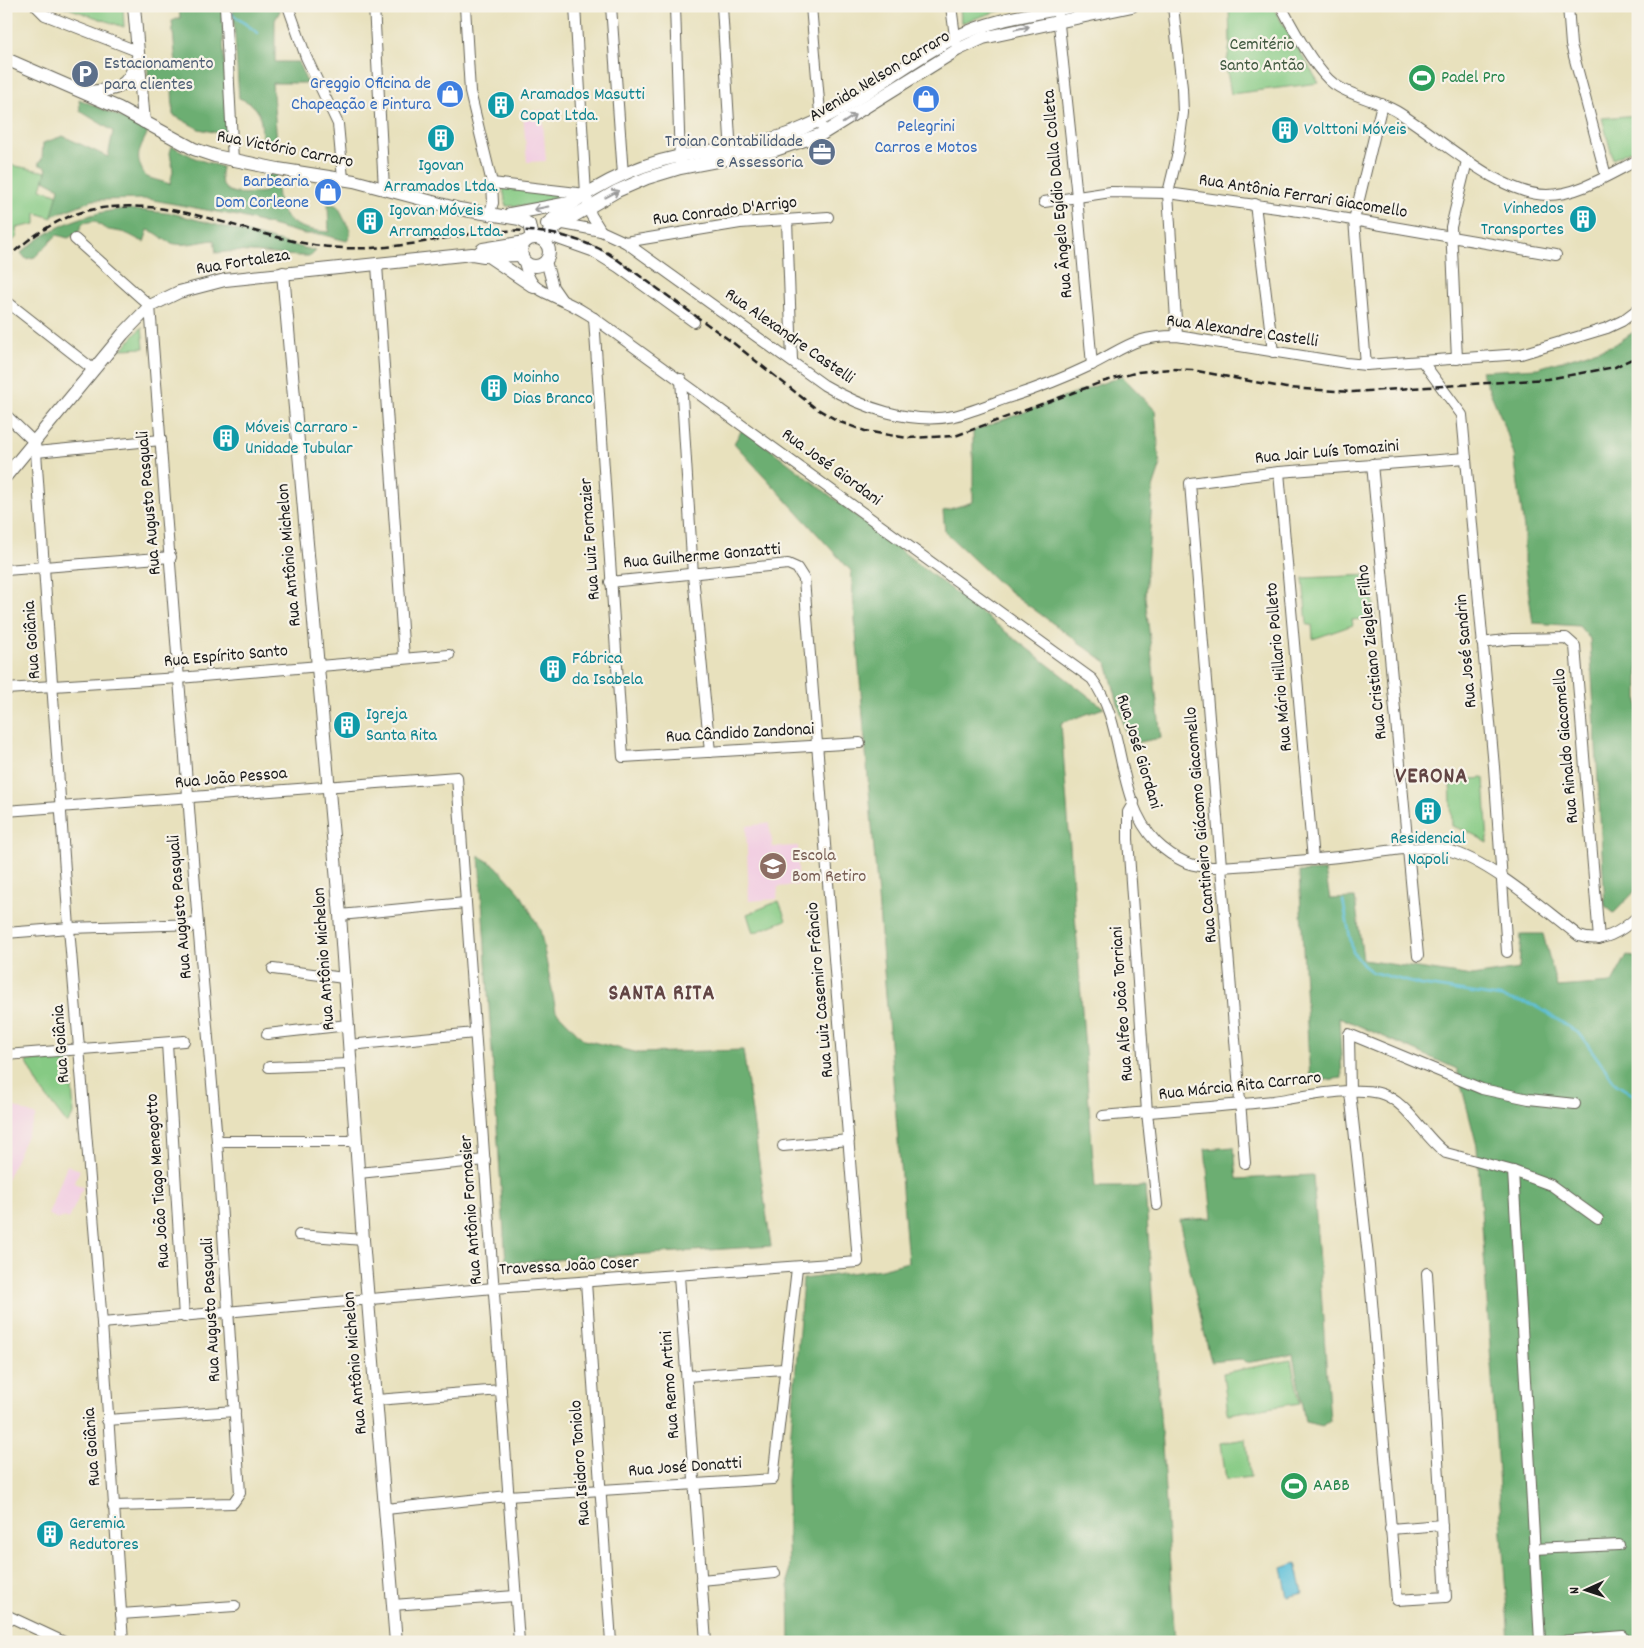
<svg xmlns="http://www.w3.org/2000/svg" width="1644" height="1648" viewBox="0 0 1644 1648" font-family="Dekko,sans-serif">
<style>
.built{fill:#f2cfe2}
.green{fill:#86ca84;stroke:#517350}
.forest{fill:#6cae72;stroke:#446547}
.water{fill:#5bbfd9;stroke:#3c6e7a}
.lines{fill:none;stroke-linecap:round;stroke-linejoin:round}
.stream{stroke:#5bbfd9;stroke-width:2.5}
.minor-casing{stroke:#636154;stroke-width:12}
.major-casing{stroke:#636154;stroke-width:14}
.minor{stroke:#fff;stroke-width:10}
.major{stroke:#fff;stroke-width:12}
.rail{stroke:#1c1c1c;stroke-width:2.5;stroke-dasharray:8 4;stroke-linecap:butt}
.oneway{stroke:#999}
.labels{text-anchor:middle;dominant-baseline:central;stroke-width:4.5;stroke-linejoin:round;paint-order:stroke}
.park-label{font-size:18px;fill:#415940;stroke:#f7f3e8}
.service-label{font-size:18px;fill:#4e5e75;stroke:#f7f3e8;text-anchor:start}
.street-label{font-size:18px;fill:#1c1c1c;stroke:#f7f3e8}
.leisure-label{font-size:18px;fill:#27864d;stroke:#f7f3e8;text-anchor:start}
.shop-label{font-size:18px;fill:#366cbe;stroke:#f7f3e8;text-anchor:end}
.culture-label{font-size:18px;fill:#0d838f;stroke:#f7f3e8;text-anchor:start}
.education-label{font-size:18px;fill:#785e54;stroke:#f7f3e8;text-anchor:start}
.district-label{font-size:22px;font-weight:bold;letter-spacing:1px;fill:#624544;stroke:#f7f3e8}
</style>
<rect width="100%" height="100%" fill="#f7f3e8"/>
<filter id="ink" filterUnits="userSpaceOnUse"><feTurbulence type="fractalNoise" baseFrequency=".02" numOctaves="2"/><feDisplacementMap in="SourceGraphic" scale="10" xChannelSelector="R" yChannelSelector="G"/><feConvolveMatrix kernelMatrix="1 2 1 2 8 2 1 2 1" color-interpolation-filters="sRGB"/></filter>
<filter id="wash" filterUnits="userSpaceOnUse"><feTurbulence type="fractalNoise" baseFrequency=".0096" numOctaves="4" result="noise"/><feDisplacementMap in="SourceGraphic" scale="20" xChannelSelector="R" yChannelSelector="G"/><feGaussianBlur stdDeviation="1.12" result="paint"/><feColorMatrix in="noise" values="0 0 0 0 0 0 0 0 0 0 0 0 0 0 0 0 0 1.4 0 .05"/><feComposite in="paint" operator="in"/></filter>
<g filter="url(#wash)">
<rect width="100%" height="100%" fill="#e8e1bd"/>
<g class="built">
<polygon points="542,110 546,161 527,162 523,112"/>
<polygon points="769,823 773,847 798,846 798,885 778,887 777,899 749,901 746,826"/>
<polygon points="6,1103 36,1116 6,1181"/>
<polygon points="67,1165 80,1170 74,1183 83,1187 69,1219 63,1217 58,1219 48,1215"/>
</g>
<g class="green">
<polygon points="62,6 123,6 124,27"/>
<polygon points="960,6 1014,6 961,23"/>
<polygon points="1229,6 1272,6 1319,83 1231,94 1226,66 1230,45"/>
<polygon points="1638,115 1638,147 1613,159 1602,118"/>
<polygon points="6,164 46,172 41,189 59,195 52,218 36,213 36,224 16,228 17,237 6,248"/>
<polygon points="503,188 566,194 545,205 506,206"/>
<polygon points="142,327 144,348 122,349"/>
<polygon points="1371,575 1375,618 1352,620 1353,625 1313,639 1312,625 1307,625 1303,578"/>
<polygon points="1484,778 1488,843 1469,832 1452,826 1450,781"/>
<polygon points="779,901 786,920 753,933 747,914"/>
<polygon points="70,1059 74,1114 67,1124 42,1091 26,1061"/>
<polygon points="1291,1360 1300,1403 1228,1414 1223,1373"/>
<polygon points="1246,1439 1250,1477 1226,1480 1221,1443"/>
</g>
<g class="forest">
<polygon points="179,6 222,6 227,135 199,129 173,115 172,86 148,77 148,66 176,64 172,21 180,18"/>
<path d="M233 6H278L280 11 275 20V62H298L307 83H272L277 141 262 140C261 117 262 107 239 98Z"/>
<path d="M79 99 116 115 148 132C138 152 134 157 146 177L170 184 173 171 170 153 172 146 197 159 222 167C215 199 243 194 265 192L266 171 276 173C275 183 277 187 278 197 283 225 303 230 329 232L328 204C341 204 339 210 344 219 348 227 354 231 347 241L320 234H304L238 216 148 199 93 200 52 216 59 188 44 180 47 168 38 164 42 159 43 143 63 136 108 157 113 131 80 111Z"/>
<path d="M127 209 175 214 316 251 311 256C280 257 248 248 216 253L214 240C202 241 180 248 169 242 160 238 161 234 148 230L144 242C136 239 128 233 121 232 106 229 108 232 95 221L83 223 78 233 68 238 57 235 35 257 26 259 21 253C51 226 87 212 127 209Z"/>
<polygon points="1638,329 1638,888 1614,913 1605,906 1590,639 1579,626 1533,623 1524,562 1524,529 1514,455 1504,424 1481,371 1538,368 1614,345"/>
<polygon points="1122,376 1155,410 1160,467 1153,488 1145,596 1161,738 1129,744 1107,663 1002,586 945,532 943,511 973,502 973,431"/>
<polygon points="743,428 1104,708 1061,723 1095,1187 1145,1187 1175,1642 790,1642 787,1481 803,1279 881,1269 908,1262 851,571 734,443"/>
<polygon points="479,856 496,866 520,893 540,929 556,1011 584,1040 639,1053 743,1050 771,1246 506,1263"/>
<polygon points="1325,871 1330,899 1355,898 1363,960 1472,976 1519,969 1521,934 1543,934 1557,987 1612,983 1627,955 1638,958 1638,1642 1509,1642 1477,1146 1457,1069 1339,1017 1342,1078 1310,1082 1299,872"/>
<polygon points="1234,1147 1237,1179 1313,1175 1330,1421 1323,1426 1305,1422 1293,1355 1245,1363 1241,1359 1211,1362 1179,1220 1212,1218 1205,1149"/>
</g>
<polygon class="water" points="1296,1563 1303,1593 1288,1597 1282,1568"/>
<g class="lines">
<g class="stream">
<polyline points="229,12 258,33"/>
<polyline points="1343,901 1353,952 1363,965 1372,972 1421,985 1500,997 1536,1006 1580,1034 1616,1084 1638,1098"/>
</g>
</g>
</g>
<g filter="url(#ink)">
<g class="lines">
<g class="minor-casing">
<g id="minor">
<polyline points="36,6 45,15 137,51"/>
<polyline points="225,6 233,161"/>
<polyline points="288,6 306,57 338,124 343,179"/>
<polyline points="374,6 384,189"/>
<polyline points="465,6 470,92 492,183 493,203 489,214"/>
<polyline points="575,6 586,194 591,215 601,231"/>
<polyline points="611,6 623,175"/>
<polyline points="675,6 680,163"/>
<polyline points="722,6 731,155"/>
<polyline points="811,6 821,125"/>
<polyline points="951,6 956,44"/>
<polyline points="1173,6 1182,88 1183,113 1178,152 1168,193 1177,336"/>
<path d="M1281 6C1292 27 1316 71 1334 84 1352 97 1377 100 1396 111 1437 135 1499 195 1547 195 1578 195 1610 174 1638 160"/>
<polyline points="1568,6 1571,45 1606,176"/>
<polyline points="1058,15 1077,197 1092,365"/>
<polyline points="492,183 586,194"/>
<polyline points="1044,202 1111,192 1168,193 1306,212 1556,255"/>
<polyline points="1255,204 1273,352"/>
<polyline points="787,220 792,360"/>
<path d="M558 223 601 231 625 242 824 385C861 407 910 425 954 416 971 412 988 405 1004 399 1033 390 1062 379 1089 366 1126 348 1132 336 1177 336L1346 363 1366 365 1521 354 1607 328 1622 321 1638 309"/>
<polyline points="547,235 592,251 618,267 694,322"/>
<polyline points="75,239 150,306 198,924 217,1141 240,1493 233,1503 113,1506"/>
<polyline points="625,242 740,223 828,217"/>
<path d="M523 259C531 290 536 288 563 301 574 305 584 312 594 318L1092 679C1127 726 1114 798 1156 842 1165 851 1176 858 1187 863 1207 870 1231 866 1251 865 1286 862 1321 859 1356 855 1385 852 1417 844 1447 850 1487 859 1545 910 1579 936 1602 944 1621 932 1638 916"/>
<polyline points="546,261 553,287 562,300"/>
<polyline points="377,265 404,658"/>
<polyline points="6,301 94,370"/>
<polyline points="594,318 623,757 860,743"/>
<polyline points="1457,359 1451,227 1467,161"/>
<polyline points="1422,361 1462,415 1494,767 1507,952"/>
<polyline points="1366,365 1354,220 1382,104"/>
<polyline points="681,379 693,575 710,752"/>
<polyline points="6,415 35,443 36,452 69,928 102,1323 123,1642"/>
<polyline points="36,452 161,440"/>
<polyline points="1372,464 1418,956"/>
<polyline points="1279,472 1313,860"/>
<polyline points="6,570 171,557"/>
<polyline points="1482,643 1512,639 1566,638 1575,646 1599,939"/>
<polyline points="6,689 179,678 449,655"/>
<polyline points="1134,802 1128,812 1128,839 1147,1112 1157,1205"/>
<polyline points="6,811 457,777 519,1642"/>
<polyline points="340,915 465,903"/>
<polyline points="6,933 69,928 198,924"/>
<polyline points="273,969 344,978"/>
<polyline points="267,1034 348,1025"/>
<polyline points="167,1043 184,1317"/>
<polyline points="349,1045 475,1033"/>
<polyline points="6,1055 184,1041"/>
<polyline points="269,1067 350,1064"/>
<path d="M1103 1116C1160 1111 1217 1107 1273 1101 1301 1097 1354 1086 1379 1093 1407 1100 1424 1138 1446 1153L1513 1171 1551 1185 1598 1219"/>
<polyline points="217,1141 356,1141"/>
<polyline points="783,1146 849,1140"/>
<polyline points="1245,1163 1190,483 1279,472 1466,458"/>
<polyline points="1513,1171 1540,1642"/>
<polyline points="359,1173 485,1160"/>
<polyline points="299,1235 363,1240"/>
<polyline points="1427,1273 1446,1597 1397,1600 1369,1266 1350,1092 1349,1034 1482,1089 1529,1099 1575,1104"/>
<polyline points="679,1276 706,1642"/>
<polyline points="586,1282 611,1642"/>
<polyline points="102,1323 494,1288 858,1262 804,579 797,568 788,564 610,582"/>
<polyline points="687,1376 784,1369"/>
<polyline points="377,1400 501,1390"/>
<polyline points="107,1420 235,1411"/>
<polyline points="386,1509 508,1496 773,1479 797,1268"/>
<polyline points="1390,1529 1442,1525"/>
<polyline points="1534,1549 1619,1545"/>
<polyline points="701,1580 775,1573"/>
<polyline points="393,1605 515,1596"/>
<polyline points="121,1614 235,1606"/>
<polyline points="6,1615 64,1642"/>
<polyline points="1549,1642 1623,1636"/>
</g>
</g>
<g class="major-casing">
<g id="major">
<polyline points="134,6 144,122"/>
<polyline points="6,59 119,108 194,149 215,156 278,169 354,181 459,209 520,219 529,224 532,238"/>
<path d="M85 92C112 90 128 91 136 61"/>
<polyline points="510,214 574,202"/>
<path d="M547 224C584 190 632 166 680 156 721 148 767 145 805 127 858 104 902 64 954 38 991 19 1033 14 1074 6"/>
<circle cx="535" cy="252" r="14"/>
<polyline points="545,241 549,232 560,224 617,191 647,178 680,168 775,150 822,134 957,50 983,38 1132,6"/>
<polyline points="479,253 483,249 525,242"/>
<polyline points="488,256 534,287"/>
<polyline points="283,273 340,915 363,1240 396,1642"/>
<polyline points="6,476 123,334 150,306 179,292 225,280 472,254 484,256 522,255"/>
</g>
</g>
<use href="#minor" class="minor"/>
<use href="#major" class="major"/>
<path class="rail" d="M6 259C32 235 65 212 102 208 189 197 260 244 343 248 440 253 510 203 608 253L732 342 814 407 840 422 865 431 907 438 955 436 1102 382 1138 372 1171 369 1192 370 1286 388 1353 392 1548 379 1615 367 1638 356"/>
</g>
<defs><path id="oneway-shaft" d="M-6 0H5M1.5-3L5.5 0L1.5 3" fill="none" stroke-width="1.6" stroke-linecap="round" stroke-linejoin="round" transform="scale(1.25)"/></defs>
<g class="oneway">
<use href="#oneway-shaft" transform="translate(1022 28) rotate(-11)"/>
<use href="#oneway-shaft" transform="translate(849 119) rotate(-33)"/>
<use href="#oneway-shaft" transform="translate(612 194) rotate(-28)"/>
<use href="#oneway-shaft" transform="translate(541 208) rotate(169)"/>
</g>
</g>
<defs>
<g id="parking-disc" transform="scale(1.4375)"><circle r="9.5" fill="#5c6f8a" stroke="#f7f3e8"/><path d="M-3.5-5.5H1a3.5 3.5 0 0 1 0 7H-1V5.5H-3.5ZM-1-3.4V-.6H.8a1.4 1.4 0 0 0 0-2.8Z" fill="#fff"/></g>
<g id="stadium-disc" transform="scale(1.4375)"><circle r="9.5" fill="#2e9e5b" stroke="#f7f3e8"/><path d="M0-5a6.5 5 0 1 0 0 10a6.5 5 0 1 0 0-10ZM-3.5-1.8h7v3.6h-7Z" fill="#fff"/></g>
<g id="shop-disc" transform="scale(1.4375)"><circle r="9.5" fill="#3f7fe0" stroke="#f7f3e8"/><path d="M-5-2.5h2.3a2.7 3.5 0 0 1 5.4 0H5L5.5 6h-11ZM-1.5-2.5h3a1.5 2.3 0 0 0-3 0Z" fill="#fff"/></g>
<g id="building-disc" transform="scale(1.4375)"><circle r="9.5" fill="#0f9aa8" stroke="#f7f3e8"/><path d="M-4-6H4V6H1V3H-1V6H-4ZM-2.5-4.3h1.7v1.8h-1.7ZM.8-4.3h1.7v1.8H.8ZM-2.5-1h1.7V.8h-1.7ZM.8-1h1.7V.8H.8Z" fill="#fff"/></g>
<g id="office-disc" transform="scale(1.4375)"><circle r="9.5" fill="#5c6f8a" stroke="#f7f3e8"/><path d="M-6-3h4V-5.5h4V-3h4V5H-6ZM-1-4.5V-3h2v-1.5ZM-6 0V1H6V0Z" fill="#fff"/></g>
<g id="school-disc" transform="scale(1.4375)"><circle r="9.5" fill="#8d6e63" stroke="#f7f3e8"/><path d="M0-5L7-2L0 1L-7-2ZM-4 1L0 2.5L4 1V4Q0 6-4 4Z" fill="#fff"/></g>
</defs>
<g fill-rule="evenodd">
<use href="#parking-disc" x="85" y="74"/>
<use href="#stadium-disc" x="1422" y="78"/>
<use href="#shop-disc" x="450" y="94"/>
<use href="#shop-disc" x="926" y="99"/>
<use href="#building-disc" x="501" y="105"/>
<use href="#building-disc" x="1285" y="130"/>
<use href="#building-disc" x="441" y="138"/>
<use href="#office-disc" x="822" y="152"/>
<use href="#shop-disc" x="328" y="192"/>
<use href="#building-disc" x="1583" y="219"/>
<use href="#building-disc" x="370" y="221"/>
<use href="#building-disc" x="494" y="388"/>
<use href="#building-disc" x="226" y="438"/>
<use href="#building-disc" x="553" y="669"/>
<use href="#building-disc" x="347" y="725"/>
<use href="#building-disc" x="1428" y="811"/>
<use href="#school-disc" x="773" y="866"/>
<use href="#stadium-disc" x="1294" y="1486"/>
<use href="#building-disc" x="50" y="1534"/>
</g>
<g class="labels">
<g class="park-label">
<text x="1262" y="45">Cemitério<tspan x="1262" dy="21">Santo Antão</tspan></text>
</g>
<g class="service-label">
<text x="104" y="64">Estacionamento<tspan x="104" dy="21">para clientes</tspan></text>
<text x="803" y="142" text-anchor="end">Troian Contabilidade<tspan x="803" dy="21">e Assessoria</tspan></text>
</g>
<g class="street-label">
<text transform="translate(880 77) rotate(-31)">Avenida Nelson Carraro</text>
<text transform="translate(285 150) rotate(11)">Rua Victório Carraro</text>
<text transform="translate(1059 194) rotate(-95)">Rua Ângelo Egídio Dalla Colleta</text>
<text transform="translate(1303 197) rotate(9)">Rua Antônia Ferrari Giacomello</text>
<text transform="translate(725 212) rotate(-7)">Rua Conrado D'Arrigo</text>
<text transform="translate(243 263) rotate(-9)">Rua Fortaleza</text>
<text transform="translate(1242 332) rotate(8)">Rua Alexandre Castelli</text>
<text transform="translate(789 337) rotate(35)">Rua Alexandre Castelli</text>
<text transform="translate(1327 453) rotate(-5)">Rua Jair Luís Tomazini</text>
<text transform="translate(831 468) rotate(36)">Rua José Giordani</text>
<text transform="translate(150 503) rotate(-95)">Rua Augusto Pasquali</text>
<text transform="translate(591 539) rotate(-94)">Rua Luiz Fornazier</text>
<text transform="translate(290 555) rotate(-95)">Rua Antônio Michelon</text>
<text transform="translate(702 557) rotate(-5)">Rua Guilherme Gonzatti</text>
<text transform="translate(33 640) rotate(-94)">Rua Goiânia</text>
<text transform="translate(1467 651) rotate(-95)">Rua José Sandrin</text>
<text transform="translate(1373 652) rotate(-96)">Rua Cristiano Ziegler Filho</text>
<text transform="translate(226 657) rotate(-5)">Rua Espírito Santo</text>
<text transform="translate(1280 667) rotate(-95)">Rua Mário Hillario Polleto</text>
<text transform="translate(740 734) rotate(-3)">Rua Cândido Zandonai</text>
<text transform="translate(1567 746) rotate(-95)">Rua Rinaldo Giacomello</text>
<text transform="translate(1138 752) rotate(73)">Rua José Giordani</text>
<text transform="translate(231 779) rotate(-5)">Rua João Pessoa</text>
<text transform="translate(1202 825) rotate(-95)">Rua Cantineiro Giácomo Giacomello</text>
<text transform="translate(181 907) rotate(-95)">Rua Augusto Pasquali</text>
<text transform="translate(325 959) rotate(-94)">Rua Antônio Michelon</text>
<text transform="translate(821 990) rotate(-95)">Rua Luiz Casemiro Frâncio</text>
<text transform="translate(1123 1004) rotate(-94)">Rua Alfeo João Torriani</text>
<text transform="translate(62 1044) rotate(-94)">Rua Goiânia</text>
<text transform="translate(1240 1087) rotate(-6)">Rua Márcia Rita Carraro</text>
<text transform="translate(159 1181) rotate(-94)">Rua João Tiago Menegotto</text>
<text transform="translate(472 1210) rotate(-94)">Rua Antônio Fornasier</text>
<text transform="translate(569 1267) rotate(-3)">Travessa João Coser</text>
<text transform="translate(212 1310) rotate(-93)">Rua Augusto Pasquali</text>
<text transform="translate(356 1363) rotate(-95)">Rua Antônio Michelon</text>
<text transform="translate(671 1385) rotate(-94)">Rua Remo Artini</text>
<text transform="translate(93 1447) rotate(-94)">Rua Goiânia</text>
<text transform="translate(581 1463) rotate(-94)">Rua Isidoro Toniolo</text>
<text transform="translate(685 1468) rotate(-4)">Rua José Donatti</text>
</g>
<g class="leisure-label">
<text x="1441" y="78">Padel Pro</text>
<text x="1313" y="1486">AABB</text>
</g>
<g class="shop-label">
<text x="431" y="84">Greggio Oficina de<tspan x="431" dy="21">Chapeação e Pintura</tspan></text>
<text x="926" y="127" text-anchor="middle">Pelegrini<tspan x="926" dy="21">Carros e Motos</tspan></text>
<text x="309" y="182">Barbearia<tspan x="309" dy="21">Dom Corleone</tspan></text>
</g>
<g class="culture-label">
<text x="520" y="95">Aramados Masutti<tspan x="520" dy="21">Copat Ltda.</tspan></text>
<text x="1304" y="130">Volttoni Móveis</text>
<text x="441" y="166" text-anchor="middle">Igovan<tspan x="441" dy="21">Arramados Ltda.</tspan></text>
<text x="1564" y="209" text-anchor="end">Vinhedos<tspan x="1564" dy="21">Transportes</tspan></text>
<text x="389" y="211">Igovan Móveis<tspan x="389" dy="21">Arramados Ltda.</tspan></text>
<text x="513" y="378">Moinho<tspan x="513" dy="21">Dias Branco</tspan></text>
<text x="245" y="428">Móveis Carraro -<tspan x="245" dy="21">Unidade Tubular</tspan></text>
<text x="572" y="659">Fábrica<tspan x="572" dy="21">da Isabela</tspan></text>
<text x="366" y="715">Igreja<tspan x="366" dy="21">Santa Rita</tspan></text>
<text x="1428" y="839" text-anchor="middle">Residencial<tspan x="1428" dy="21">Napoli</tspan></text>
<text x="69" y="1524">Geremia<tspan x="69" dy="21">Redutores</tspan></text>
</g>
<g class="education-label">
<text x="792" y="856">Escola<tspan x="792" dy="21">Bom Retiro</tspan></text>
</g>
<g class="district-label">
<text x="1432" y="777">VERONA</text>
<text x="662" y="994">SANTA RITA</text>
</g>
</g>
<rect width="1644" height="1648" fill="none" stroke="#f7f3e8" stroke-width="25"/>
<g transform="translate(1586 1590) rotate(267)" stroke="#f7f3e8" stroke-width="4" paint-order="stroke">
<path d="M0-4L9 19L0 12L-9 19Z" fill="#1c1c1c"/>
<text y="-8" font-size="14" font-weight="bold" text-anchor="middle" fill="#1c1c1c">N</text>
</g>
</svg>
